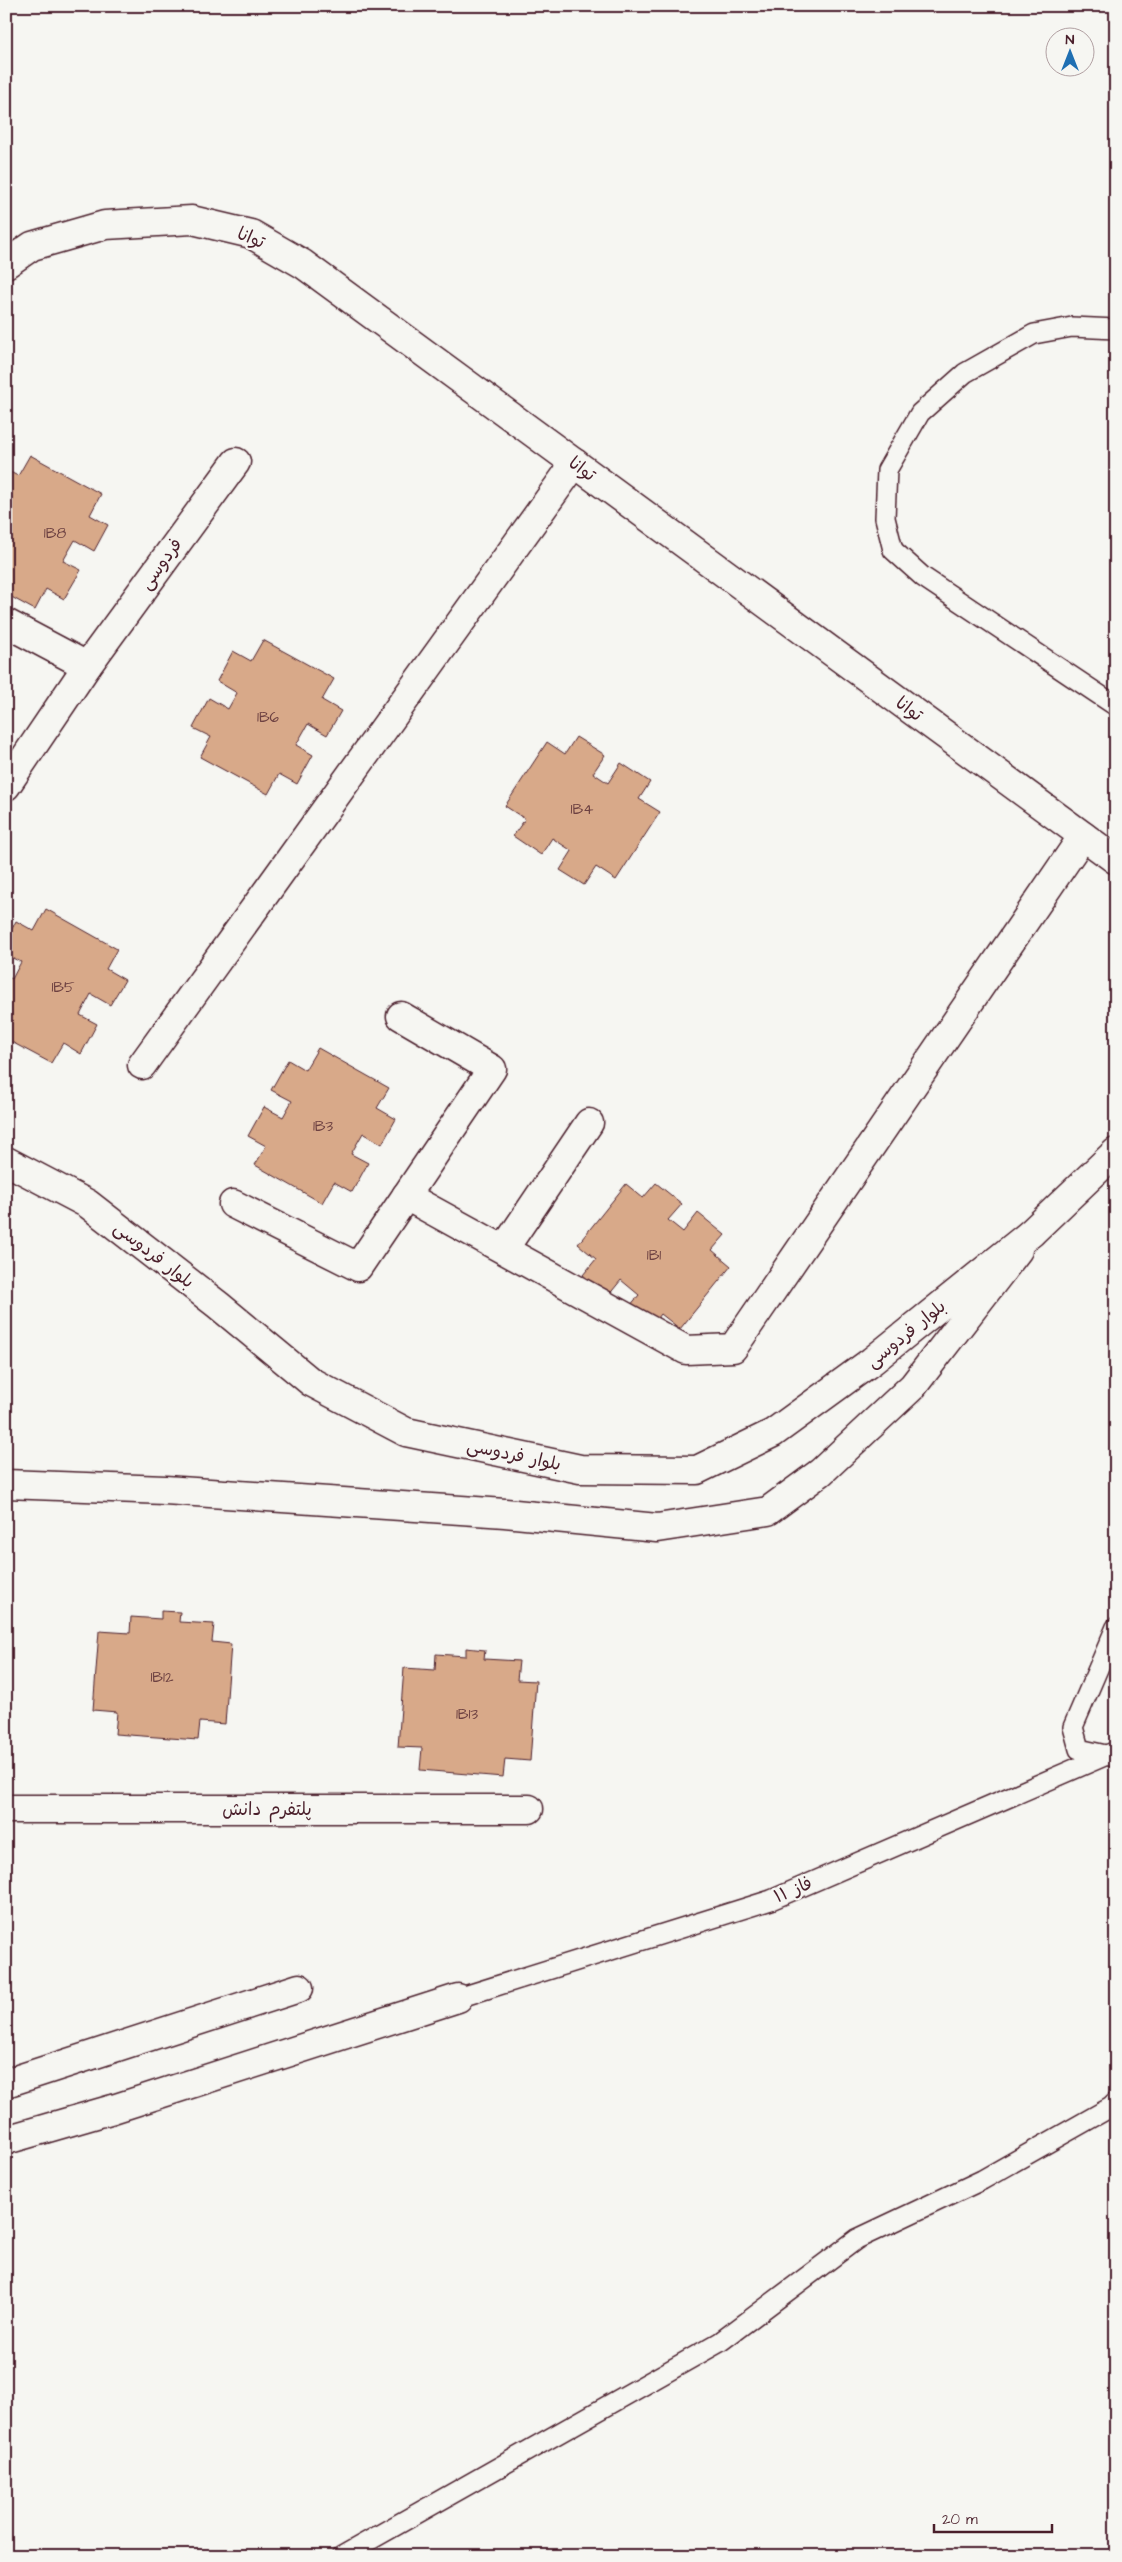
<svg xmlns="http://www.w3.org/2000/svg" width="1122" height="2562" viewBox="0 0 1122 2562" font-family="'Architects Daughter','Playpen Sans Arabic',sans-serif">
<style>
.building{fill:#d8a989;stroke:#4a1f2b}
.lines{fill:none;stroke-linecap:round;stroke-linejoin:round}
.service-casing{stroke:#4a1f2b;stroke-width:22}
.minor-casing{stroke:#4a1f2b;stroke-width:31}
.tertiary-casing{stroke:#4a1f2b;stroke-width:31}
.secondary-casing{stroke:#4a1f2b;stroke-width:31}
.service{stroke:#f6f6f2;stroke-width:19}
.minor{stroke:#f6f6f2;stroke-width:28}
.tertiary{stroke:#f6f6f2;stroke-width:28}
.secondary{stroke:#f6f6f2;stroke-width:28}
.labels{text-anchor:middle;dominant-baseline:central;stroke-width:4.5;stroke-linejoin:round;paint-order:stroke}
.number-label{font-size:15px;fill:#6e4242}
.street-label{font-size:18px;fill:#4a1f2b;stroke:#f6f6f2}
</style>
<rect width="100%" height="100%" fill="#f6f6f2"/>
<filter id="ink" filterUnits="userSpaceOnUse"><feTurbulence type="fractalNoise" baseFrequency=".02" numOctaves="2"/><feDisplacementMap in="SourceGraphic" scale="10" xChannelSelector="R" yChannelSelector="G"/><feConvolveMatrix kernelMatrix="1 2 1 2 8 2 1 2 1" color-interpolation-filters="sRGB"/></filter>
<g filter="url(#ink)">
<g class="building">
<polygon points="30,455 101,494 90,515 108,525 94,551 75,540 63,561 81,570 64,599 46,589 35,610 6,594 6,470 18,476"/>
<polygon points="263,640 334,679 322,700 341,711 327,735 308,724 296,745 313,755 297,784 279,774 268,794 200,757 211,737 193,728 209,698 228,709 237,693 217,681 233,651 251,661"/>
<polygon points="576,737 605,755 593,773 608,783 621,763 650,782 639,799 660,812 616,880 596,867 584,885 560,870 572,851 552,838 541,855 513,836 525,819 505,806 547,742 565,754"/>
<polygon points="46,909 117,949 106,969 125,980 110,1005 91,994 80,1015 97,1024 81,1054 63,1043 51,1063 6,1039 6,976 12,979 21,962 6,955 6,940 16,921 34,931"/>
<polygon points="318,1048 389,1088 377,1108 396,1119 382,1144 363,1133 351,1154 368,1163 352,1192 334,1182 322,1203 255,1165 266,1146 248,1136 264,1107 283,1117 292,1101 271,1090 288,1060 305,1070"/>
<polygon points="656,1183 682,1204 668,1220 683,1232 698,1213 725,1235 712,1250 731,1266 680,1329 661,1314 648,1331 625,1312 639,1295 621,1280 608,1296 583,1275 596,1259 578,1244 626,1184 643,1198"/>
<polygon points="161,1611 180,1612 179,1622 214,1624 212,1642 231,1644 225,1724 200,1722 198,1740 115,1734 117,1712 93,1710 99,1631 130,1633 131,1617 161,1619"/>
<polygon points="466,1648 485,1650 484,1659 519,1661 517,1680 536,1681 530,1761 505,1759 503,1777 420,1770 422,1748 398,1747 404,1668 435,1670 436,1654 466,1656"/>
</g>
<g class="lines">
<g class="service-casing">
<g id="service">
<polyline points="1116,329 1072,327 1034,334 965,373 920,413 887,470 885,518 893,550 923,577 1116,706"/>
<polyline points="1110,1756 1079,1749 1073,1727 1116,1627"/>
<polyline points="458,1998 771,1900 1116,1751"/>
<polyline points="342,2556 720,2342 857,2239 982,2180 1111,2107 1116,2102"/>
</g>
</g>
<g class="minor-casing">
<g id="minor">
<polyline points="6,264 32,246 105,225 192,220 251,234 303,264 1116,860"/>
<polyline points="6,623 87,666"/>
<polyline points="6,786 87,666 236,462"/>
<polyline points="142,1065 575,463"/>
<polyline points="406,1196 686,1350 733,1348 1083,836"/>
<polyline points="233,1204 358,1267 492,1069 401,1016"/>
<polyline points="504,1249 589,1123"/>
<polyline points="6,1484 165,1490 505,1513 657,1528 768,1511 821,1472 913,1386 1018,1250"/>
<polyline points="6,1809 529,1809"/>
<polyline points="6,2083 299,1988"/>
<polyline points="6,2140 113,2109 458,1998"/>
</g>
</g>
<g class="tertiary-casing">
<polyline id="tertiary" points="1031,1233 1116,1152"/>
</g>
<g class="secondary-casing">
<polyline id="secondary" points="6,1161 88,1204 218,1305 311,1382 406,1432 580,1469 697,1470 773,1433 872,1361 1031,1233"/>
</g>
<use href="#service" class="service"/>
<use href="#minor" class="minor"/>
<use href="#tertiary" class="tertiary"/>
<use href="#secondary" class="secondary"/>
</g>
</g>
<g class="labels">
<g class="number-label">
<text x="55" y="533">1B8</text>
<text x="268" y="717">1B6</text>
<text x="582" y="809">1B4</text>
<text x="63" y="987">1B5</text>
<text x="323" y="1126">1B3</text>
<text x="654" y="1255">1B1</text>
<text x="162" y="1677">1B12</text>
<text x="467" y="1714">1B13</text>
</g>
<g class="street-label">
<text transform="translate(251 238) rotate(22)">توانا</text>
<text transform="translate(582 469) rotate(36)">توانا</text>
<text transform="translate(161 564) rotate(-54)">فردوسی</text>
<text transform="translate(909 709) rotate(36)">توانا</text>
<text transform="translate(154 1255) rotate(38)">بلوار فردوسی</text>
<text transform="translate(906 1334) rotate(-39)">بلوار فردوسی</text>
<text transform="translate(514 1455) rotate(12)">بلوار فردوسی</text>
<text x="267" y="1809">پلتفرم دانش</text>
<text transform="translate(793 1890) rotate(-23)">فاز ۱۱</text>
</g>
</g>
<rect width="1122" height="2562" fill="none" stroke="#f6f6f2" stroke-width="25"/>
<rect x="12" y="12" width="1097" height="2537" fill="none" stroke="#4a1f2b" stroke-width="2" filter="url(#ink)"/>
<g transform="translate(1070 52)"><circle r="24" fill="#f6f6f2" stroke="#b1a0a2"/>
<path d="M0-4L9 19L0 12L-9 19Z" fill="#1f6fb2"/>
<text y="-8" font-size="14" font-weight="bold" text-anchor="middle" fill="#4a1f2b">N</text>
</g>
<path d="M934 2524v8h118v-8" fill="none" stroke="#4a1f2b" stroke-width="2.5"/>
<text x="942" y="2524" font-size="15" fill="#4a1f2b" stroke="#f6f6f2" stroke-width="4" paint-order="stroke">20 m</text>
</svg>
